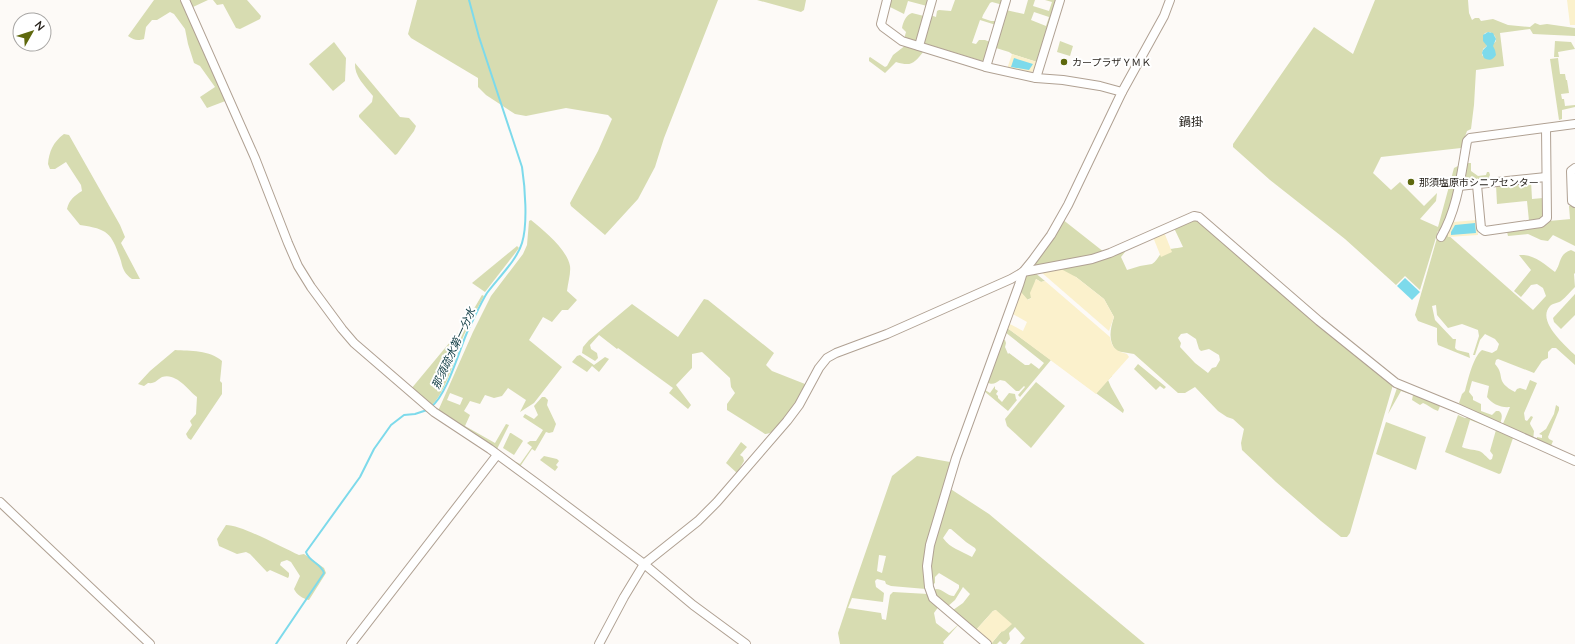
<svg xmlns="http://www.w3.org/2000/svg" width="1575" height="644" viewBox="0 0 1575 644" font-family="Lato,'Noto Sans JP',sans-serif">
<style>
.green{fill:#d7dcb1;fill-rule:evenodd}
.sand{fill:#fbf1cc}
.water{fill:#7ddaeb}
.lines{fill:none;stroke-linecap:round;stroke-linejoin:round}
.stream{stroke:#7ddaeb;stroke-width:2}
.minor-casing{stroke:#b0a193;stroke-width:10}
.minor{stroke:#fff;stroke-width:8}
.poi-dot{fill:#5e680d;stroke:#fff;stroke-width:1.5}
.labels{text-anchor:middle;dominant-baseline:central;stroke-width:4;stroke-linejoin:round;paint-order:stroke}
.poi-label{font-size:10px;fill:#231e18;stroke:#fff;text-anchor:start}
.water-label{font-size:11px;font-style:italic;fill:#0c3941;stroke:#fff}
.quarter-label{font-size:12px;fill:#231e18;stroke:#fff}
</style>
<rect width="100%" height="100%" fill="#fdfaf7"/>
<g class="green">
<path d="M154 0H208L193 7 192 10 228 100 207 108 200 97 215 87 200 66 194 63 188 44 185 29 174 14 170 12 157 20H152L146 27 144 39C137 41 134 40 128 36Z"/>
<polygon points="213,0 247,0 261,16 260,19 240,29 236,28 223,4 217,5"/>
<polygon points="417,0 718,0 664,138 655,167 638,199 605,235 571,206 570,203 598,151 612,119 608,115 566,108 526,116 515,114 486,95 478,87 478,78 411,38 408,34"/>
<polygon points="757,0 806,0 804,10 801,12"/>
<polygon points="889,0 930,0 927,6 908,1 904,14 888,6"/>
<polygon points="955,0 1004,0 1003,5 992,2 990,3 983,15 982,18 991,21 997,21 996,25 980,20 972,43 976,44 979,40 985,40 990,42 985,60 982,61 923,43 930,15 936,17 937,11 939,10 951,11"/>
<path d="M1028 0H1035L1033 6 1049 11 1052 2 1045 0H1056L1037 62 1012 54 1009 52 996 48 995 46 1006 10 1024 14ZM1034 12 1049 17 1046 26 1031 20Z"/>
<path d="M1375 0H1468L1469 13 1472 20 1475 18H1479L1481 21 1493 19 1508 25 1530 27 1535 23 1540 25 1547 24 1575 28V36L1533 34 1530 29 1500 33 1504 66 1476 70 1474 105 1471 129 1467 131 1461 148 1381 157 1373 173 1391 190 1400 182 1424 206 1437 193 1436 201 1420 219 1438 227 1454 168 1458 166 1460 167 1448 220 1441 231H1438L1420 290 1405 276 1396 285 1345 239 1270 180 1233 147V144L1314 27 1353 54ZM1490 32 1495 36 1496 41 1482 56 1483 49 1487 46 1483 36 1485 33Z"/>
<path d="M912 13 924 16 918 42 904 39 906 32 902 28C903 22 906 15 912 13Z"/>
<polygon points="1060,41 1073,46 1070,56 1057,52"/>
<polygon points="1555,41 1571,42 1575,49 1558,52 1559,57 1554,57"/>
<polygon points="334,42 346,58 345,81 333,91 309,64"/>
<path d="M906 45 924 51C914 63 912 67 896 62L885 73 869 61V58L870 57 885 67 887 66 893 55Z"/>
<polygon points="1558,58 1560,74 1565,74 1566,80 1567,80 1569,93 1561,94 1562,99 1564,99 1565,106 1575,105 1575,107 1562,110 1562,119 1559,120 1550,59"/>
<path d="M355 63 400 117 409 118 416 126 414 131 397 154 395 155 359 117V115L372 102 373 96C365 86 354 76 355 63Z"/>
<path d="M64 134 69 135 120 225 125 237 121 243 140 279H132C125 274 123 270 121 261 112 235 110 229 80 225L67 209C69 200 74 196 82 191L81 185 66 162 55 169H50L48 164C49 152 53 142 64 134Z"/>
<path d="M1466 163H1471V171L1478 176 1486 175 1487 172H1489L1490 175 1487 181 1467 182C1461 178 1465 169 1466 163Z"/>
<polygon points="1531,181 1532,199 1543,198 1543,193 1544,216 1541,220 1529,221 1527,201 1497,204 1496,185"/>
<polygon points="1569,206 1575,206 1575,246 1553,235 1548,241 1541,240 1528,234 1508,236 1507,232 1508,229 1549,221 1571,219 1570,219"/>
<path d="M1062 219 1109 256 1124 250 1125 252 1121 257 1127 270 1140 266 1152 264C1157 261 1159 255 1163 251 1168 248 1176 249 1183 247L1174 228 1196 219 1393 385 1350 533 1347 537H1341L1321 521 1276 482 1242 450 1241 443 1244 429 1233 419 1227 417 1218 411 1195 387 1185 393H1178L1134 354 1116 351C1108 340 1110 330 1114 317L1104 299 1076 277 1032 269 1039 246ZM1187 333 1196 339 1199 349 1201 351 1209 349 1219 355 1220 360 1216 367 1212 368 1208 373 1195 363 1180 347 1181 343 1178 338 1181 334Z"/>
<path d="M531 220C543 230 567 249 570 266 571 273 568 283 567 291L577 300 568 310H562L552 322 543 317 529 340 562 367 534 403 520 412 526 400 508 388 502 396 494 398 485 395 480 404 470 401 464 411 470 415 465 426 495 443 506 424 509 425 497 449 438 411 473 332 491 296 523 254 527 245 529 221ZM450 393 463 398 460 405 447 400Z"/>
<path d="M1444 233 1447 234 1533 310 1546 296 1543 288 1537 284 1531 285 1521 297 1514 291 1531 270 1519 255C1534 254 1544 264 1555 272 1562 262 1558 255 1571 250L1575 252V273L1574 274 1575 287C1571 291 1566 297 1561 301 1558 303 1553 303 1550 306 1536 321 1566 346 1575 355V365L1556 348H1552L1548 352V358L1542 361 1534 373 1498 359 1496 360 1495 364C1506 376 1494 381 1515 392L1517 389 1520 388 1526 390 1530 380 1537 383 1524 413 1525 420 1527 421 1531 416 1533 417C1529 426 1529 421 1534 431L1533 440 1502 426 1510 407C1501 408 1492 404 1487 397L1489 386 1472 381 1469 392 1473 397V400L1481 404V411L1492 415 1496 411H1499C1504 415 1501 419 1500 425L1460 405 1459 403 1462 394 1465 391C1468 380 1473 357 1482 350L1492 353 1497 350 1499 344 1495 339 1485 334 1480 340 1475 355H1473L1479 336 1478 330 1462 324 1448 328 1437 315 1436 305 1432 306 1435 320 1453 339H1456L1455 348 1457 350 1469 353 1470 358 1438 345 1437 341V328L1418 321 1415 315 1437 238Z"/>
<polygon points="517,246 519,248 516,252 485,292 472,283"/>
<polygon points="1034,272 1045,281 1041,282 1036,279 1031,298 1027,300 1020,291 1025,275"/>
<polygon points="1575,294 1575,315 1561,329 1554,322 1553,318"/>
<path d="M482 295 484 296C477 309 470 322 464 335 456 354 446 393 431 406L411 389 465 324Z"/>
<path d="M704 299 708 300 774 353 766 365 772 371 805 384 806 387C800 398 779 435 765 434L727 410V404L735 393 731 387 730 378 702 352 692 354V368L676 385 691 405 688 409 669 393 673 388 618 348 617 349 599 335 590 345 591 349 597 353 598 358 595 361 582 353 583 347 589 340 632 304 678 337Z"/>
<path d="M1006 327 1051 360 1020 397 1018 395 1025 387 1024 386 1019 391H1016L1005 381 1000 380C995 384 992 385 986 382L1002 339 1005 340 1006 343 1005 347 1008 354 1009 353 1025 365H1029L1031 363 1039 369 1044 363 1005 332Z"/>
<path d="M175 350C190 351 210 350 222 361L220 381 222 383V394L191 440 188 438 186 434 192 425 190 421 196 414 197 397C188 390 176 372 162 377 157 380 155 384 148 383L144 386 138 384 150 371Z"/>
<polygon points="580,355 594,365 605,357 609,359 599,372 592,366 587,372 572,362 577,356"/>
<polygon points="1138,364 1166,387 1164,389 1160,386 1156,390 1134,369"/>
<polygon points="1072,366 1112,376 1108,380 1111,387 1124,410 1123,413 1070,374"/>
<polygon points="1036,382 1065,406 1031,448 1007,426 1005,419"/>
<polygon points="995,386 995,389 998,391 996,394 998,396 998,398 1002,402 1009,393 1015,394 1016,399 1017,400 1008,411 984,391 985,390 990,393"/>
<path d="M1397 388 1438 403 1440 406 1438 411C1432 409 1428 405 1423 403L1420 405 1412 400 1413 395 1401 391 1388 414Z"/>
<polygon points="542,397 545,397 548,400 547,405 556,424 553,432 549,433 546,432 535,451 532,449 519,468 515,464 516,462 520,464 532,447 527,443 530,441 536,441 543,430 523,417 525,414 534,419 538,415 534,406"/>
<polygon points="1556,405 1559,407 1559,410 1548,437 1549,439 1553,441 1550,448 1536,442 1537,437 1542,438 1542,435 1539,434 1546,429 1554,414"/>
<path d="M1458 415 1465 418 1469 417 1512 436 1513 438 1501 473 1499 474 1445 452ZM1470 420 1496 430 1490 451 1493 455 1492 459 1490 460C1486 457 1484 453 1479 451 1473 449 1468 450 1462 447Z"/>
<polygon points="1386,422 1426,437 1416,470 1376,454"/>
<polygon points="510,433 511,433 522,440 523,441 514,455 503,448"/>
<polygon points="741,442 747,447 740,455 743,457 744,461 737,473 726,463"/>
<polygon points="544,456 557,459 559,461 556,465 558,467 555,471 540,460"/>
<path d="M917 456 950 462 946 486 989 514 1145 644H1016H1020L1025 638 1015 627 1009 633 1010 639 1006 644H1003L1000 641 997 644H991L1001 632 996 610 993 611 975 631 953 610 963 603 970 594 963 587 955 600 947 607 938 599 933 591 936 589C943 589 947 596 954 596L959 588V585L939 573 935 577V583L926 589 891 586 886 584 885 581 877 579 875 581 876 587 884 593 883 602 852 598 848 608 881 613 882 619 886 620 890 595 893 592 928 594 939 606 934 613 936 623 949 633 960 623 943 642 944 644H840L838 633 849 600 892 476ZM949 529H951L966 542 975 548 976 550 972 557C960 550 951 549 943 538ZM879 555 886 556 882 573 877 571Z"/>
<path d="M226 525C242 525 283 548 299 555L304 554 324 568 326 573 309 600C303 599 296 594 294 589L300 576 291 562 287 560 281 562 280 565 289 573V576L288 578 270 570 267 572 250 554 246 552 237 554 219 546 217 539Z"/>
</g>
<g class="sand">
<polygon points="1567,0 1575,0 1575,25 1570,25"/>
<polygon points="1012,54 1037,62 1034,70 1030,74 1007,69"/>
<polygon points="1477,220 1478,235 1448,237 1448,233 1453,222"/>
<polygon points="1164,232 1172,252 1161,257 1153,237"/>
<polygon points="1061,269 1076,277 1104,299 1114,317 1109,331 1041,272"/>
<path d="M1036 279 1041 282 1045 281 1110 337C1112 348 1116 351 1127 354L1129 357 1096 394 1006 327 1008 323 1023 331 1027 322 1011 313 1020 291 1028 300 1031 298 1030 293Z"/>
<polygon points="996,610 1012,624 1004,631 1001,632 991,644 975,631 993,611"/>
</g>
<g class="water">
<path d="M1488 32 1493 33 1496 39 1493 46 1495 50 1496 55C1493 60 1489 61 1484 58L1482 53 1483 50 1487 46 1483 41V35Z"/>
<polygon points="1014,58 1033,64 1029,70 1011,67"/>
<polygon points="1475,223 1476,233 1451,235 1451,232 1455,225"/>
<polygon points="1405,278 1420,292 1412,300 1397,286"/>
</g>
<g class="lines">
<g class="stream">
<path d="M431 407C448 394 459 349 469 328 475 317 480 304 487 293 498 278 517 260 522 243 528 224 525 187 522 167L479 37 469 0"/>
<path d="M276 644 324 573C321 563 309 562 306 552L360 477 374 449 391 425 404 415 415 414 427 410"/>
</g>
<g class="minor-casing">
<g id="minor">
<polyline points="185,0 255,158 288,243 298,266 311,287 342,329 354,343 434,412 490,449 539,485 644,564 693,605 746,644"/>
<polyline points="887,0 881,24 883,27 902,41 986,67 1036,78 1063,80 1100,86 1122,92"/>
<polyline points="919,46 932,0"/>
<polyline points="986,67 1006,0"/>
<polyline points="1036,78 1060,0"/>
<polyline points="1575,168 1571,171 1572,201 1575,203"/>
<polyline points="1477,185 1481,228 1485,231 1541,223 1547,218 1546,128"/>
<polyline points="1459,186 1546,177"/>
<path d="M1441 237C1458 208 1461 174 1467 141L1470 138 1575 124"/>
<polyline points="1023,272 1092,259 1110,253 1194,216 1199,217 1319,321 1396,383 1457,408 1575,461"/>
<polyline points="0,502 150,644"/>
<polyline points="351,644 497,455"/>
<polyline points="599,644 624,597 644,564 698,521 717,502 787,421 799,405 819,368 827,358 836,353 887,334 1011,279 1023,272 1032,261 1051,235 1068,205 1122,92 1164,16 1170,0"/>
<polyline points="987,644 933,598 929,587 927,566 930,545 956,458 1019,285 1023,272"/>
</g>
</g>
<use href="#minor" class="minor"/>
</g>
<g class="poi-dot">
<circle cx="1064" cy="62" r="4"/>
<circle cx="1411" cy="182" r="4"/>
</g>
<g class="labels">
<g class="poi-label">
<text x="1072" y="62">カープラザＹＭＫ</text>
<text x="1419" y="182">那須塩原市シニアセンター</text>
</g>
<g class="water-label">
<text transform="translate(453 348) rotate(-65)">那須疏水第一分水</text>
</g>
<g class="quarter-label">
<text x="1191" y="121">鍋掛</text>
</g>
</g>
<g transform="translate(32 32) rotate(51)"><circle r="19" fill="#ffffff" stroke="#a7a5a3"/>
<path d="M0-3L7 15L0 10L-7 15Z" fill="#5e680d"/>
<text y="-6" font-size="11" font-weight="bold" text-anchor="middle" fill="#231e18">N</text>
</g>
</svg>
